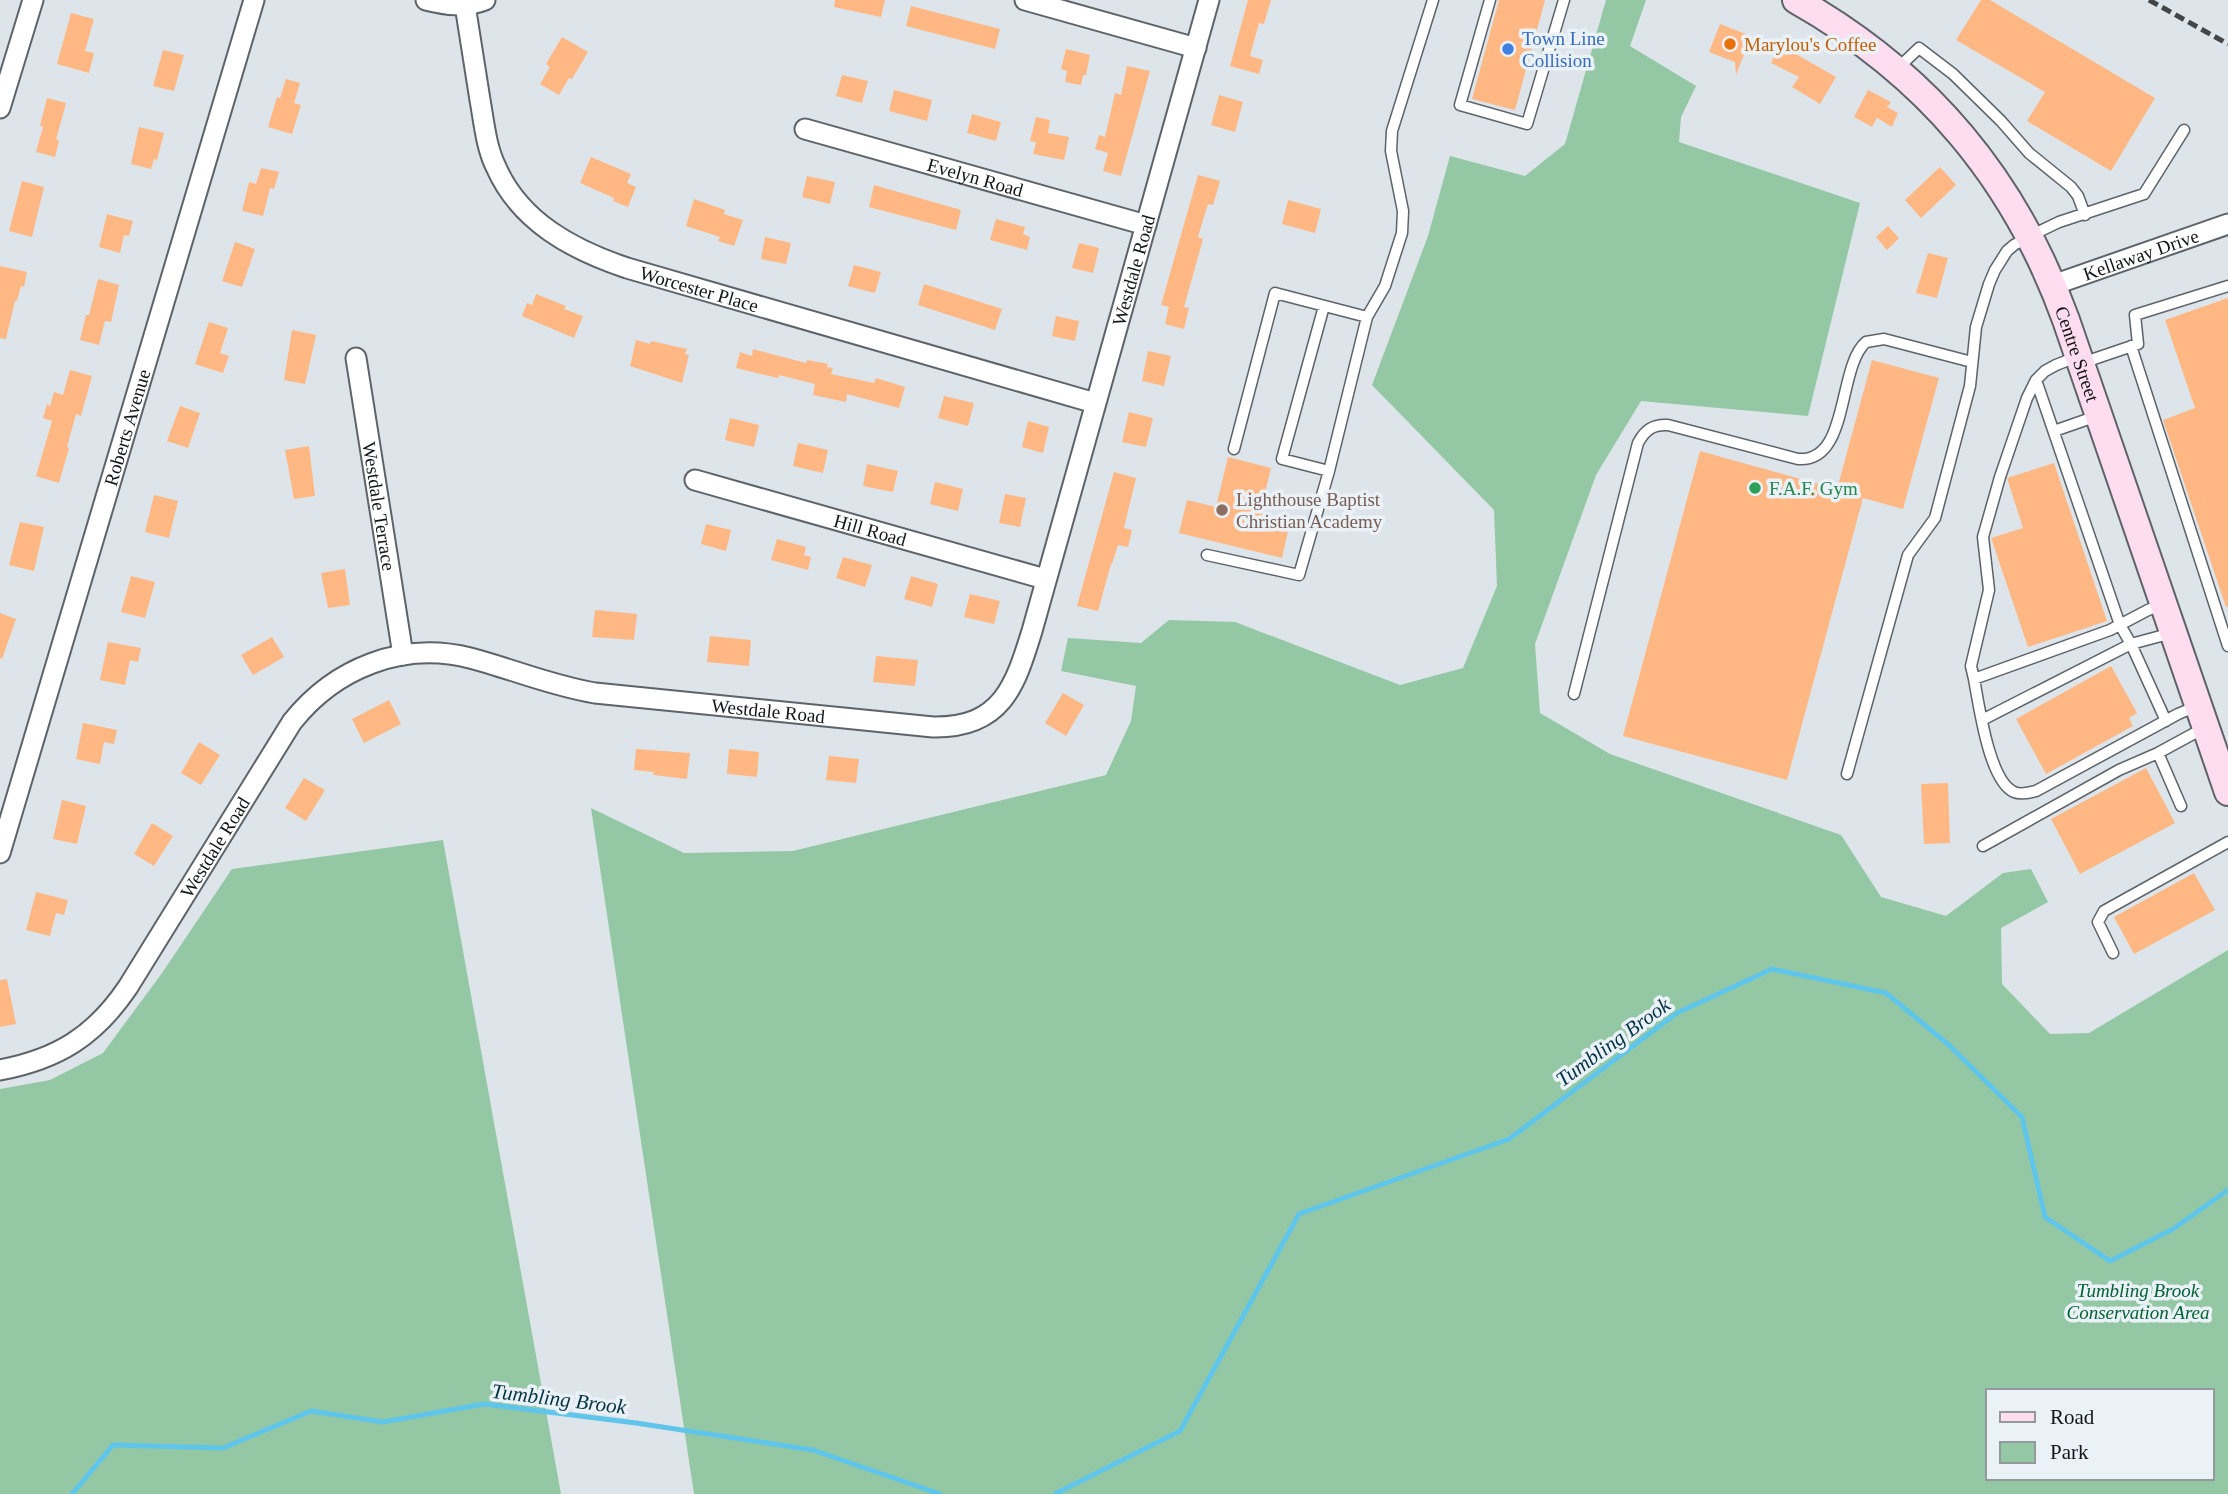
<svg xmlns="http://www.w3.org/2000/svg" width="2228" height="1494" viewBox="0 0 2228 1494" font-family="Georgia,serif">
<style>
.green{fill:#94c8a4;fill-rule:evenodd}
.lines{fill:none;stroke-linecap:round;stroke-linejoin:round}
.stream{stroke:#60c5ea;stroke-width:5}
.building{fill:#ffb883}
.lane-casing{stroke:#5d6368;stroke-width:13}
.street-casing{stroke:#5d6368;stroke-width:23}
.secondary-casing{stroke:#5d6368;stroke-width:30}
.lane{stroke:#fff;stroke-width:10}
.street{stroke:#fff;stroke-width:19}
.secondary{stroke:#fdddef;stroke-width:26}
.rail{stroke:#424649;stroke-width:5;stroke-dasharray:10 5;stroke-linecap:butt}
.food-dot{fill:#e8710a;stroke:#eaf1f7;stroke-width:2.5}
.shop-dot{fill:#3f7fe0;stroke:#eaf1f7;stroke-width:2.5}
.leisure-dot{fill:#2e9e5b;stroke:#eaf1f7;stroke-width:2.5}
.education-dot{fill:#8d6e63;stroke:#eaf1f7;stroke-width:2.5}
.labels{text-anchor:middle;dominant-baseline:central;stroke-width:7;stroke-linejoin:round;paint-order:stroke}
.shop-label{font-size:19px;fill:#366cbe;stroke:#eaf1f7;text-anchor:start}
.food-label{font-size:19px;fill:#c56008;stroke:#eaf1f7;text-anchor:start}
.street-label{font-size:19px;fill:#131517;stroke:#eaf1f7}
.leisure-label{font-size:19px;fill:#27864d;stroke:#eaf1f7;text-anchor:start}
.education-label{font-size:19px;fill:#785e54;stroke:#eaf1f7;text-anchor:start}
.park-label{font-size:19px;font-style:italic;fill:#036334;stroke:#eaf1f7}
.water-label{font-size:21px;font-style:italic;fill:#043443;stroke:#eaf1f7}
</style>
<rect width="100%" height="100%" fill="#dde4ea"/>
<path class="green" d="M 1606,0 L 1646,0 L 1630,46 L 1696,86 L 1681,117 L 1679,142 L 1860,203 L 1808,416 L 1641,401 L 1596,475 L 1535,644 L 1540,713 L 1610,754 L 1841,835 L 1881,897 L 1946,916 L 2003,873 L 2031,869 L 2048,902 L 2001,928 L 2002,984 L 2050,1034 L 2089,1033 L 2228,950 L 2228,1494 L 694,1494 L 591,808 L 684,853 L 793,851 L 1106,775 L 1131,721 L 1136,686 L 1061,671 L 1068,638 L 1141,643 L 1169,620 L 1235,622 L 1400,685 L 1463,668 L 1497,586 L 1494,510 L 1372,385 L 1428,236 L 1450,156 L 1525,176 L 1565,144 ZM 1988,1391 L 2212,1391 L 2212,1478 L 1988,1478 Z
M 443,840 L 561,1494 L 0,1494 L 0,1089 L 50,1080 L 103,1053 L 162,973 L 232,869 Z"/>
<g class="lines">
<path class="stream" d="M 72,1494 L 113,1445 L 223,1448 L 311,1411 L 383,1422 L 484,1404 L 636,1423 L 813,1450 L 940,1494
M 1055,1494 L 1180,1431 L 1299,1214 L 1509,1139 L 1677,1013 L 1772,969 L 1886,993 L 1949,1045 L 2022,1117 L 2045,1217 L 2110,1261 L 2173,1229 L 2228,1190"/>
</g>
<path class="building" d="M 835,0 L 885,0 L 881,17 L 834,7 Z
M 1248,0 L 1271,0 L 1264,24 L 1259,23 L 1250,56 L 1263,60 L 1259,74 L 1230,66 Z
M 1499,0 L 1545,0 L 1515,110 L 1472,99 Z
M 1981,0 L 1990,0 L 2155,98 L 2111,171 L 2027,121 L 2045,92 L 1956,40 Z
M 911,6 L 1000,29 L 995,49 L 906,26 Z
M 71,13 L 94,19 L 85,51 L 94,53 L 89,73 L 57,64 Z
M 1720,24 L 1751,36 L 1736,75 L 1735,62 L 1709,52 Z
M 562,37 L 588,52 L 572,79 L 569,78 L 559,95 L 540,84 L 550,67 L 546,64 Z
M 1780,45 L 1836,77 L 1820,104 L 1792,87 L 1799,77 L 1771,63 Z
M 1066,49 L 1090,55 L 1086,75 L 1083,75 L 1081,85 L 1065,82 L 1067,71 L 1061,69 Z
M 163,50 L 184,55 L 174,91 L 153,86 Z
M 1127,66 L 1150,71 L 1121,176 L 1103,171 L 1108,153 L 1095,149 L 1099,135 L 1105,137 L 1115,93 L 1121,95 Z
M 842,75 L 868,81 L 862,103 L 836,96 Z
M 286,79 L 300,83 L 294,103 L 301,105 L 292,134 L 268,127 L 277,97 L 280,98 Z
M 894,90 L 932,100 L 927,121 L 889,111 Z
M 1868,90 L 1891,102 L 1887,107 L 1898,113 L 1892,127 L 1877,118 L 1872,127 L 1854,117 Z
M 1219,95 L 1243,102 L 1235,132 L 1211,125 Z
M 47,98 L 66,103 L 56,140 L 59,140 L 55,157 L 36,152 L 43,127 L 40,126 Z
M 972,114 L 1001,122 L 996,141 L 967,133 Z
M 1036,117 L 1050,120 L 1048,133 L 1069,137 L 1064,160 L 1033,154 L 1036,142 L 1030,141 Z
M 139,127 L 164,133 L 157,160 L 154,159 L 151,169 L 131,164 Z
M 591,157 L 631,174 L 627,183 L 636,187 L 628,207 L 613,201 L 614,198 L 580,183 Z
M 1940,167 L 1956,185 L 1921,218 L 1905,200 Z
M 261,168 L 279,172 L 274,189 L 270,188 L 263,216 L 242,211 L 249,182 L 256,184 Z
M 1198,175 L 1220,181 L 1213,205 L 1208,204 L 1198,237 L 1203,239 L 1184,307 L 1189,308 L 1184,329 L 1165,324 L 1169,307 L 1161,305 Z
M 807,176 L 835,182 L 830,204 L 802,197 Z
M 22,181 L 44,187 L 32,237 L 9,231 Z
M 874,185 L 961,210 L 956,230 L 869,207 Z
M 694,199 L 725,210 L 724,214 L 743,220 L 734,246 L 718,241 L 720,237 L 686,226 Z
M 1288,200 L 1321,209 L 1315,233 L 1282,224 Z
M 107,214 L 133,221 L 129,236 L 124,235 L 120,253 L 99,247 Z
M 996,219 L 1025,227 L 1023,234 L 1030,237 L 1027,250 L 990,240 Z
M 1888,226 L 1899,238 L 1887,250 L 1876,237 Z
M 765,237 L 791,243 L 786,264 L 761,259 Z
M 235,242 L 255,249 L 242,287 L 222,281 Z
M 1079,243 L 1099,248 L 1093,273 L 1072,268 Z
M 1928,253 L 1948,258 L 1937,298 L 1916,293 Z
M 854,265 L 881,272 L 875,293 L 848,286 Z
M 0,266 L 27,272 L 24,287 L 21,286 L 17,301 L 15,301 L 6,339 L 0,338 Z
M 98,279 L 119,285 L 111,322 L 105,321 L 99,345 L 80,340 L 86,315 L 89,315 Z
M 924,284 L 1002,309 L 995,330 L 918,305 Z
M 536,294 L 566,306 L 564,309 L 583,316 L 574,338 L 522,316 L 527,303 L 532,305 Z
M 2228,298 L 2228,607 L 2226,607 L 2163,420 L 2195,408 L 2165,320 Z
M 1056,316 L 1079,321 L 1075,341 L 1052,336 Z
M 209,322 L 228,328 L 220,353 L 229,356 L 223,373 L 195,364 Z
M 292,330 L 316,335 L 305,384 L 284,380 Z
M 636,340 L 650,344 L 651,341 L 687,349 L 685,354 L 689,355 L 682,383 L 630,366 Z
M 753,349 L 806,363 L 807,360 L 828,364 L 827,367 L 833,368 L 831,374 L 874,383 L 876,378 L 905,387 L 899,408 L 847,394 L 846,402 L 813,395 L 815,384 L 779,375 L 778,378 L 736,368 L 740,352 L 752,356 Z
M 1148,351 L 1171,356 L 1164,386 L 1142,381 Z
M 1872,360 L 1939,378 L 1903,509 L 1863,498 L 1787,780 L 1623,736 L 1700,451 L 1837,489 Z
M 70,370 L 92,376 L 81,416 L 76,414 L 67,447 L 69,448 L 59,483 L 36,476 L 52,421 L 43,418 L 47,404 L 50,406 L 54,392 L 63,395 Z
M 944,396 L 974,403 L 968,426 L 938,418 Z
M 180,406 L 200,413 L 188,448 L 167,441 Z
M 1129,412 L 1153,418 L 1146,447 L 1122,442 Z
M 730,418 L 759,425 L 754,447 L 725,440 Z
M 1028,421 L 1049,427 L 1043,453 L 1022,447 Z
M 798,443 L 828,450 L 823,473 L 793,466 Z
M 309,446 L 315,496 L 294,499 L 285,450 Z
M 1228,457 L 1271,468 L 1260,514 L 1290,522 L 1282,558 L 1179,533 L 1187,500 L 1216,507 Z
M 2054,463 L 2107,621 L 2028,647 L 1991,538 L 2023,528 L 2007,478 Z
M 867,464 L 898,471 L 893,492 L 863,486 Z
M 1114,472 L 1136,478 L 1124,528 L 1132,530 L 1128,547 L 1118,545 L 1112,564 L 1111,564 L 1098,611 L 1077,606 Z
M 935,482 L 963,489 L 958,511 L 930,504 Z
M 1005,494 L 1026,498 L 1020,527 L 999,523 Z
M 154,495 L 178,501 L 169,538 L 145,532 Z
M 20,522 L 44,527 L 34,571 L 9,565 Z
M 706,524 L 731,530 L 726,551 L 701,544 Z
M 777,539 L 806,547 L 804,555 L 811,557 L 808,570 L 771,560 Z
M 843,557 L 872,565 L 865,587 L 836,578 Z
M 345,569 L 350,605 L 328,608 L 321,573 Z
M 131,576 L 155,582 L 145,618 L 121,612 Z
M 911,576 L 938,584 L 932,607 L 904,599 Z
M 970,594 L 1000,601 L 994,624 L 964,617 Z
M 595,610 L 637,614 L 634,640 L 592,637 Z
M 0,613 L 16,619 L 2,659 L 0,658 Z
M 710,636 L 751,640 L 749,666 L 707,662 Z
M 272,637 L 284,657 L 253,675 L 241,655 Z
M 108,642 L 141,648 L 138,662 L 130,660 L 125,685 L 100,680 Z
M 876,656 L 918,660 L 915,686 L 873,682 Z
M 2111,666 L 2137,713 L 2129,718 L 2133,726 L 2046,774 L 2016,719 Z
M 1063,693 L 1084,705 L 1066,736 L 1045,723 Z
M 389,700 L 401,724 L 364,743 L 352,719 Z
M 83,723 L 117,730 L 114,744 L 104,742 L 100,764 L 76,759 Z
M 199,742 L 220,755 L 201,785 L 181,773 Z
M 636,749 L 690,753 L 687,779 L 653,775 L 654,772 L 634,770 Z
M 729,749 L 759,752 L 757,777 L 727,774 Z
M 829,756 L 859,759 L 856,783 L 826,780 Z
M 2146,768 L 2175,823 L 2080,874 L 2051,819 Z
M 304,778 L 325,790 L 306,821 L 285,808 Z
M 1948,783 L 1950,843 L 1924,844 L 1921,784 Z
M 62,800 L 86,806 L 77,844 L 53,839 Z
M 152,823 L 173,836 L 154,866 L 134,854 Z
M 2194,873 L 2215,910 L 2134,954 L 2114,917 Z
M 36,892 L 68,900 L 64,915 L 56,913 L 50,936 L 26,930 Z
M 7,979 L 16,1024 L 0,1027 L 0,980 Z"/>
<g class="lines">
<g class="lane-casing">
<path id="lane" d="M 1490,0 L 1460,105 L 1527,124 L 1564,0
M 1897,69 L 1919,48 L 1953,74 L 2001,121 L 2029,153 L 2071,187 L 2078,196 L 2085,215
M 1324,306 L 1282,459 L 1329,471
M 2131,346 L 2228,646
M 2079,356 L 2056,365 L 2045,371 L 2036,380 L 2027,398 L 2000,477 L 1983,537 L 1989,590 L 1971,666 L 1974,679 L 2110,630 L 2148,610 L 2161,605
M 2082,363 L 2138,344 L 2135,315 L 2228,286
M 2036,380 L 2120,625 L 2131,644 L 2166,721
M 2054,431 L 2097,416
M 1234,449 L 1275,293 L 1367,317
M 1207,555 L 1299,575 L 1329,471 L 1367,317 L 1385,286 L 1402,233 L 1403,211 L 1391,151 L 1392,131 L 1433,0
M 1974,679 C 1979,705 1989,781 2014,792 C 2021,795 2029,793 2036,791 L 2178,714 L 2197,706
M 1574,694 L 1638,443 C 1645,430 1653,424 1668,425 L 1798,459 C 1850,463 1837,367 1866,342 L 1884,339 L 1972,362
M 1982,720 L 2131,644 L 2172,633
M 2158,753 L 2181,806
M 1847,774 L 1908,555 L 1935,518 L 1970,386 L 1976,327 L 1989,284 L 1995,270 L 2007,251 L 2014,245 L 2030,236 L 2059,222 L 2144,194 L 2184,130
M 1983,846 L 2119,770 L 2158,753 L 2204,728
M 2113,953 L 2098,922 L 2104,911 L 2228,842"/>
</g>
<g class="street-casing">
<g id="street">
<path d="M 426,0 C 446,5 465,8 485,0"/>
<path d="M 1025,0 L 1196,48"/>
<path id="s1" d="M 465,5 C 470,37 475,68 480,100 C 484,122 486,147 496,167 C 520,222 573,250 627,268 L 1095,403"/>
<path d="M 0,108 L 33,0"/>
<path id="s2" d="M 805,129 L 1146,225"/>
<path id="s3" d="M 2053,285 L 2228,224"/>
<path id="s4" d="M 356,358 L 403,655"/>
<path id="s5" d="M 695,480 L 1045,579"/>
<path id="s6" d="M 0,853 L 254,0"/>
<path id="s7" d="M 0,1070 C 58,1059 95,1036 128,987 L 292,722 C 335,668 402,641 470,658 C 512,669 552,686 595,693 L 933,727 C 1002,728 1015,686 1032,631 L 1209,0"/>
</g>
</g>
<g class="secondary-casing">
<g id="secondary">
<path id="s8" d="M 1796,0 C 1927,74 2015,179 2066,320 L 2228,792"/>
</g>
</g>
<use href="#lane" class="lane"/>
<use href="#street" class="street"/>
<use href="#secondary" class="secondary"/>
<path class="rail" d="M 2149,0 L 2228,44"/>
</g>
<circle class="food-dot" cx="1730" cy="44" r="7"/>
<circle class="shop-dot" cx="1508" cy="49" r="7"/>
<circle class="leisure-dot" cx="1755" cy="488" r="7"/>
<circle class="education-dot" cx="1222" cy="510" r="7"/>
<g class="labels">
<g class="shop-label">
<text x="1522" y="38">Town Line<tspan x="1522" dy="22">Collision</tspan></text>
</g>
<g class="food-label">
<text x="1744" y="44">Marylou's Coffee</text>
</g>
<g class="street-label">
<text stroke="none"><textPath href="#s2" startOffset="177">Evelyn Road</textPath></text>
<text stroke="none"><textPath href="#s3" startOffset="93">Kellaway Drive</textPath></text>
<text stroke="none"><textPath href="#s7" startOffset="1666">Westdale Road</textPath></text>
<text stroke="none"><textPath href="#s1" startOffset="411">Worcester Place</textPath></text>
<text stroke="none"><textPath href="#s8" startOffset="464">Centre Street</textPath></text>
<text stroke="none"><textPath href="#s6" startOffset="444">Roberts Avenue</textPath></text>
<text stroke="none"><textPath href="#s4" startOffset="150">Westdale Terrace</textPath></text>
<text stroke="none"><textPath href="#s5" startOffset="182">Hill Road</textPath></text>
<text stroke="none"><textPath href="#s7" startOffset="973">Westdale Road</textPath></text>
<text stroke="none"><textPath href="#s7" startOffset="322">Westdale Road</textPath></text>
</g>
<g class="leisure-label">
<text x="1769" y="488">F.A.F. Gym</text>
</g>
<g class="education-label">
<text x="1236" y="499">Lighthouse Baptist<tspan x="1236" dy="22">Christian Academy</tspan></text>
</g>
<g class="park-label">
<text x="2138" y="1290">Tumbling Brook<tspan x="2138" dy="22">Conservation Area</tspan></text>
</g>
<g class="water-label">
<text transform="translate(1613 1042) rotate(-36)">Tumbling Brook</text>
<text transform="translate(559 1399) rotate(7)">Tumbling Brook</text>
</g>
</g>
<rect x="1986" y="1389" width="228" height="91" fill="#eaf1f7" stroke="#94999d" stroke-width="2"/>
<rect x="2000" y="1412" width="35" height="10" fill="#fdddef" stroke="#94999d" stroke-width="2"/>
<text x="2050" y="1424" font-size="21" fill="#131517">Road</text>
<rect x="2000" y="1442" width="35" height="21" fill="#94c8a4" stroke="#94999d" stroke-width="2"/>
<text x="2050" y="1459" font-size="21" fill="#131517">Park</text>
</svg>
